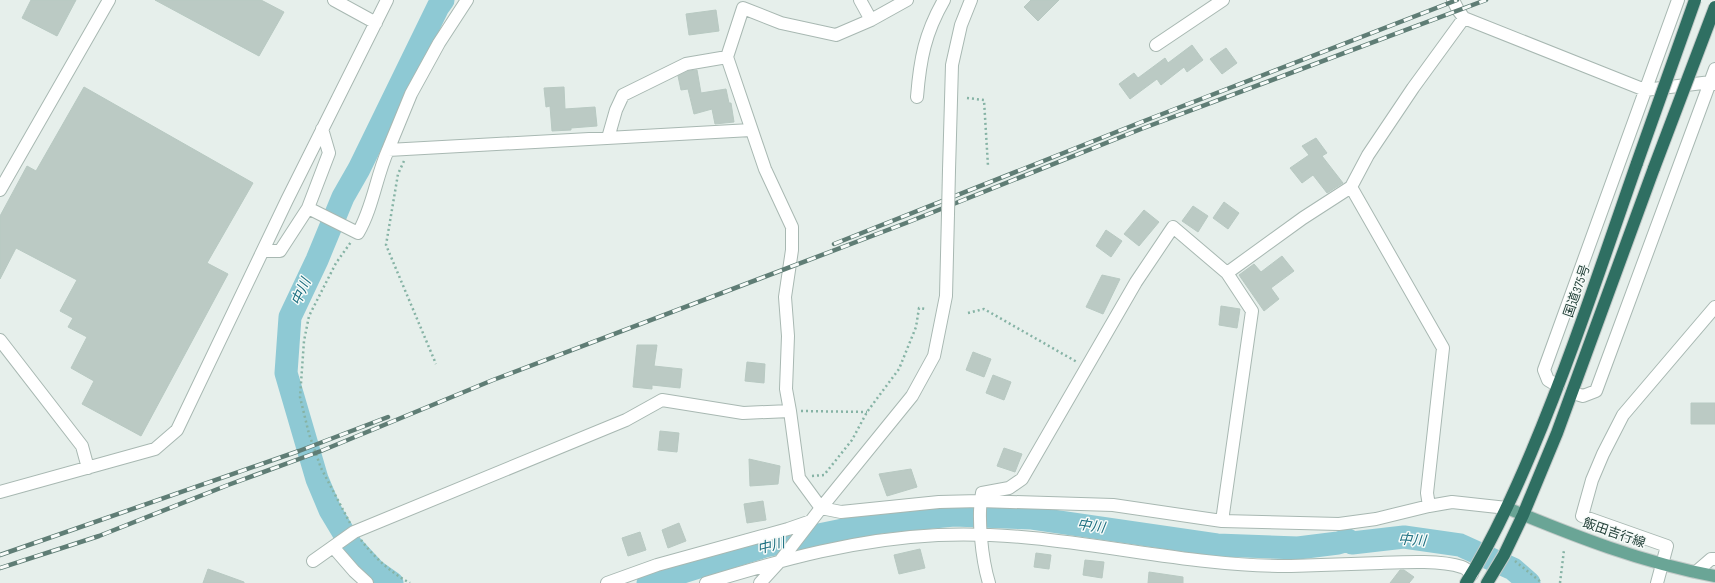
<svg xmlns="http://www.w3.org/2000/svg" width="1715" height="583" viewBox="0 0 1715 583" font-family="'Sofia Sans Condensed','Noto Sans JP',sans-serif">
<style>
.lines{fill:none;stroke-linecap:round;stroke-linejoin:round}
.river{stroke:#8ec9d4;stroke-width:23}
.building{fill:#bbcac4;stroke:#b8c9c2}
.minor-casing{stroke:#a8b8b2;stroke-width:14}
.major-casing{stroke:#c2cac8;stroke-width:14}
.highway-casing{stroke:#c2cac8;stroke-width:14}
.path{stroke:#86b3a5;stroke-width:2.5;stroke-dasharray:2 3;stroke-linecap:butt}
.minor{stroke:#fff;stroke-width:12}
.major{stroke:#6aa596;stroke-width:12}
.highway{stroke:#2f6f62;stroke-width:12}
.rail-casing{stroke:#5f7d75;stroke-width:4.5}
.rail{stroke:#f7fbf9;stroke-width:3;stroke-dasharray:9;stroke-linecap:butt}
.minor-bridge-casing{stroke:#a8b8b2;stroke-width:14;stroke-linecap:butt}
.highway-bridge-casing{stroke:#c2cac8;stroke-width:14;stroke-linecap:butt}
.minor-bridge{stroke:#fff;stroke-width:12}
.highway-bridge{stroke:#2f6f62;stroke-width:12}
.labels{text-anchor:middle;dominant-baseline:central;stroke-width:3;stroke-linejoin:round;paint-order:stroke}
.street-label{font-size:13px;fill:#24423a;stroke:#f7fbf9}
.water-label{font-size:14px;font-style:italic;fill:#1c6f80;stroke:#f7fbf9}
</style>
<rect width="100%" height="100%" fill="#e6efeb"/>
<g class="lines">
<path class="river" d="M 392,583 L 375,571 L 351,545 L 330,510 L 317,479 L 286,373 L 290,317 L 317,260 L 343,197 L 359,169 L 438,7 L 443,0
M 648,583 L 765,546 L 882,522 L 954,515 L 1032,518 L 1217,545 L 1298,548 L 1338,543 L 1348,540 L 1352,543 L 1404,537 L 1460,545 L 1513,569 L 1529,583"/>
</g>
<path class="building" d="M 31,0 L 76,0 L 57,36 L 22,18 Z
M 155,0 L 261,0 L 284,12 L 259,56 Z
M 1031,0 L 1059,0 L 1038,21 L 1024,7 Z
M 716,10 L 719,31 L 689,35 L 686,14 Z
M 1192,45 L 1203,60 L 1187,72 L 1184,67 L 1161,85 L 1157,79 L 1130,99 L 1119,84 L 1134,73 L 1138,78 L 1165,58 L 1168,63 Z
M 1226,48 L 1237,63 L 1222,74 L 1210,59 Z
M 697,70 L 701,93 L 726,89 L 729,103 L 731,103 L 734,122 L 715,124 L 712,109 L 694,114 L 688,89 L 681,90 L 678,76 L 688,71 Z
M 84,87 L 253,183 L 207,263 L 228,274 L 141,436 L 82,404 L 94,381 L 71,368 L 87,337 L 68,327 L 73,318 L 60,311 L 77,280 L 16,248 L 0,279 L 0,216 L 27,166 L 36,171 Z
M 564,87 L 565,109 L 595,107 L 597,126 L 571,128 L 571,130 L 552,131 L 550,106 L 546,107 L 544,88 Z
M 1316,138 L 1327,153 L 1322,156 L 1343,183 L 1327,193 L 1313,175 L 1302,183 L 1290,168 L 1309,155 L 1302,146 Z
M 1224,202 L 1239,213 L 1228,229 L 1213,218 Z
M 1193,206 L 1208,216 L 1198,232 L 1182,221 Z
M 1144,210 L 1159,222 L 1139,246 L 1124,234 Z
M 1106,230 L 1122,241 L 1111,257 L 1096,246 Z
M 1282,256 L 1294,271 L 1271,288 L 1279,299 L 1264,311 L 1239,275 L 1254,264 L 1261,272 Z
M 1102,275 L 1120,279 L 1103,314 L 1086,307 Z
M 1221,306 L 1240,309 L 1237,328 L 1219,325 Z
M 637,345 L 657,345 L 654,366 L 682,369 L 680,388 L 652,385 L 652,389 L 633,387 Z
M 973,352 L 991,359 L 984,377 L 966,370 Z
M 747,362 L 765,364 L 764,383 L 745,381 Z
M 993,375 L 1011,382 L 1004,400 L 986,393 Z
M 1691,403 L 1715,403 L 1715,424 L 1691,424 Z
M 660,431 L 679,433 L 677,452 L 658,450 Z
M 1004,448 L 1022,454 L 1015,472 L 997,466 Z
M 749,459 L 780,466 L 778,484 L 750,486 Z
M 911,469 L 917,487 L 887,496 L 879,474 Z
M 763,501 L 766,520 L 747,523 L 744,504 Z
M 679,523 L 686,541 L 668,548 L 662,530 Z
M 640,532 L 646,550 L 628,556 L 622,538 Z
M 920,549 L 925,568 L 899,574 L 894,555 Z
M 1036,553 L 1051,555 L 1049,569 L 1034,567 Z
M 1085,560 L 1104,562 L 1102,578 L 1083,575 Z
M 208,569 L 244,582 L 244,583 L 203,583 Z
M 1400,570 L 1404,570 L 1414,577 L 1409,583 L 1390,583 Z
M 1149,572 L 1183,577 L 1183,583 L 1148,583 Z"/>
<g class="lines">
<g class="minor-casing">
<path id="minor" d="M 334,0 L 376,23
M 860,0 L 871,20
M 907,0 L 871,20 L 836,35 L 781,23 L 743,8 L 727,57 L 765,169 L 792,227 L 792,250 L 785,297 L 788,336 L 786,389 L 790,411 L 799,478 L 821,508 L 841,512 L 939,502 L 980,501 L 1113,505 L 1222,521 L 1339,524 L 1376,519 L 1429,506 L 1452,502 L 1507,508
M 1453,0 L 1458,10 L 1464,18 L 1645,90 L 1711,82 L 1715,84
M 1156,45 L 1223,0
M 917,97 C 920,59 925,33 944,0
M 608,138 L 616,110 L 623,95 L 686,64 L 727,57
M 388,150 L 411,94 L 439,43 L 467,0
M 949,170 L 952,65 L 961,25 L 971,0
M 1351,187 L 1443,348 L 1427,493 L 1429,506
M 0,190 L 109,0
M 308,208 L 358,233 C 373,207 376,177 388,150 L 751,130
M 263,251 L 280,251 L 308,208 L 329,153 L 322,129
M 0,340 L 82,446 L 88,468
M 1558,386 L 1548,380 L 1544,370 L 1678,0
M 1573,393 L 1583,396 L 1596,391 L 1715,69
M 0,492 L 155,449 L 177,430 L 287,200 L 387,0
M 1222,521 L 1252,311 L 1227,273
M 334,548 L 354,571 L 367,583
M 313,561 L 354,532 L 626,420 L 662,400 L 743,413 L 790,411
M 1696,572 L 1711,559 L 1715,559
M 607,583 L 657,565 L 788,529 L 811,521
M 706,583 C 784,559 856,539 938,535 C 1057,529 1173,567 1291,566 C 1321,565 1351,564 1381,563 C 1404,562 1441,560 1462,567 C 1466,568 1469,572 1472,574
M 760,583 L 781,560 L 821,508 L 912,396 L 934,356 L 946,296 L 948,214
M 989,583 C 982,560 977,516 982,493 L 1009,488 L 1022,479 L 1136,282 L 1173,227 L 1227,273 L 1303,218 L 1351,187 L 1368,155 L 1413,88 L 1464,18
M 1657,583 L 1667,546 L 1582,516 L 1592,480 L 1603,454 L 1623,415 L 1715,307"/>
</g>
<g class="major-casing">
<path id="major" d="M 1507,508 C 1574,536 1643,563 1715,576"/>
</g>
<g class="highway-casing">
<path id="highway" d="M 1466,583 C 1492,542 1512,498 1531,453 C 1571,358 1603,260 1637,163
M 1487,583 L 1504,555 L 1523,515 L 1557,433 L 1654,168"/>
</g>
<path class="path" d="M 967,98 L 984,100 L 988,166
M 404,161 L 398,174 L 386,245 L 436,364
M 968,313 L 984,309 L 1077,362
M 801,411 L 867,412
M 812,476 L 824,475 L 852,440 L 867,412 L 899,369 L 916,327 L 919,308 L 926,309
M 350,523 L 321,468 L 309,434 L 300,397 L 304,341 L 309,316 L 336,263 L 351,242
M 361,540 C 374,557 391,573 410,583
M 1515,561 L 1542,583
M 1560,583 L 1564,550"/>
<use href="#minor" class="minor"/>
<use href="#major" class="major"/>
<use href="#highway" class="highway"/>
<g class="rail-casing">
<path id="rail" d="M 834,244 L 1139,123 L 1457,0
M 0,555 L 299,451 L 388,417
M 0,568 L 99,536 L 228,485 L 321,451 L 493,380 L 906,223 L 1141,129 L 1486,0"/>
</g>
<use href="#rail" class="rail"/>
<g class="minor-bridge-casing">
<path id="minor-bridge" d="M 948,214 L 949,170"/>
</g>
<g class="highway-bridge-casing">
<path id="highway-bridge" d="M 1637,163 L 1695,0
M 1654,168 L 1715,7"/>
</g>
<use href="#minor-bridge" class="minor-bridge"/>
<use href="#highway-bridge" class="highway-bridge"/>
</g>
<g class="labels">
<g class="street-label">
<text transform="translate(1577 291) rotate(-71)">国道375号</text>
<text transform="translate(1614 533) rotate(19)">飯田吉行線</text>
</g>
<g class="water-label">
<text transform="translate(301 292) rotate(-66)">中川</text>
<text transform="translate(1091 526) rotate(8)">中川</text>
<text transform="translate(1412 540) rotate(4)">中川</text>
<text transform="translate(771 546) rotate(-14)">中川</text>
</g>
</g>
</svg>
